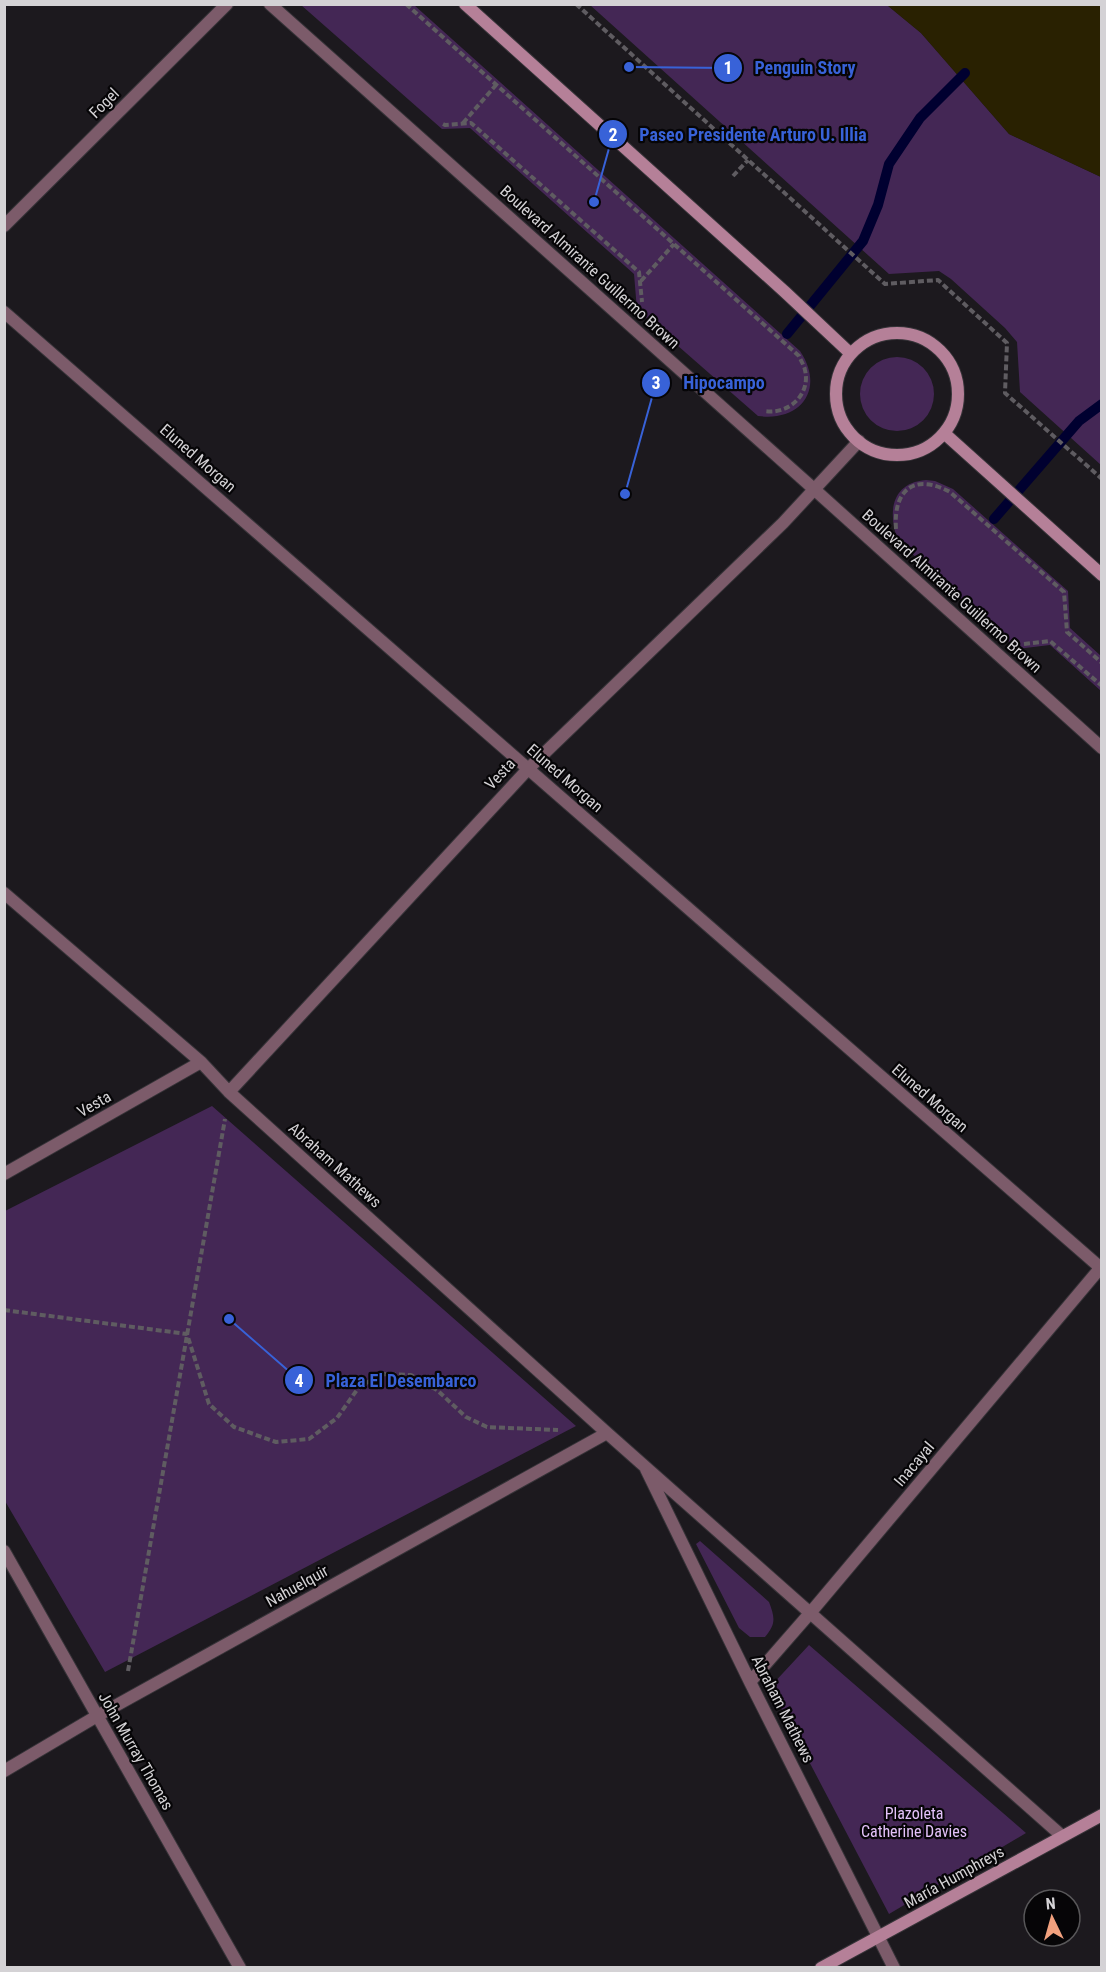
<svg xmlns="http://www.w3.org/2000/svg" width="1106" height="1972" viewBox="0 0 1106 1972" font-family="'Roboto Condensed',sans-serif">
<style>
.green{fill:#442755}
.sand{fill:#292101}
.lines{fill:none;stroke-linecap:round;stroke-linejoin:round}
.stream{stroke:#000030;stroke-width:10}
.minor-casing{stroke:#363338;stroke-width:14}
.secondary-casing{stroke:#363338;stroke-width:14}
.path{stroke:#5f5c61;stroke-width:4;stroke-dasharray:6 3;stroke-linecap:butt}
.minor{stroke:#7c5b6a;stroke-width:12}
.secondary{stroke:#b58098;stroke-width:12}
.labels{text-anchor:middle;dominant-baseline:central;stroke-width:4.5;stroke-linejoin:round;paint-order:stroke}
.street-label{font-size:16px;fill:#d4d2d5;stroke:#060507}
.park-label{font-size:16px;fill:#e4c2fa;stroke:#060507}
.leader{fill:none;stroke:#3862d8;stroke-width:2}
.callout-dot{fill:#3862d8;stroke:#060507;stroke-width:2}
.mark-label{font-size:18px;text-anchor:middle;font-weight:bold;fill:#fff}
.callout-label{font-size:18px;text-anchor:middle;font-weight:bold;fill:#3862d8;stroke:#060507;stroke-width:4.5;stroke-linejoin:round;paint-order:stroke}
</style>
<rect width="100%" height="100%" fill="#1c191e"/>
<path class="green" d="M 301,5 L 414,5 L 800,351 C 825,388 802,422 758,416 L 637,310 L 634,274 L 470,128 L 442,129 Z
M 590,5 L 887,5 L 921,33 L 1009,134 L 1101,177 L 1101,465 L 1020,392 L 1017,342 L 1005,328 L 951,279 L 939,271 L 889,274 Z
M860 394a37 37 0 1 1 74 0a37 37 0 1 1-74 0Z
M 926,480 L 935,481 L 953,489 L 1068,591 L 1070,628 L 1101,656 L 1101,691 L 1050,645 L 1017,649 L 898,541 C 888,514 890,483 926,480 Z
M 212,1106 L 576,1426 L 105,1672 L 5,1501 L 5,1211 Z
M 700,1541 L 769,1602 C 775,1618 776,1624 765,1637 L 750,1637 L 739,1628 L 696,1544 Z
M 809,1645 L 1026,1833 L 889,1914 L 770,1687 Z"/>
<path class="sand" d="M 887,5 L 1101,5 L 1101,177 L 1009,134 L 921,33 Z"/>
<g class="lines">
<path class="stream" d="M 787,334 L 863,241 L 878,205 L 889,164 L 920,118 L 965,73
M 994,519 L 1079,421 L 1102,404"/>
<g class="minor-casing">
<path id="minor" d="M 270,4 L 815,490 L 1102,748
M 4,226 L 227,4
M 4,312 L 1102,1269
M 4,893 L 201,1062 L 229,1092 L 607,1433 L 1062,1836
M 229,1092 L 529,768 L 783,523 L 859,441
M 4,1174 L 201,1062
M 646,1469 L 750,1682 L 894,1968
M 4,1551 L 240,1968
M 750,1682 L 811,1612 L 1102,1266
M 4,1771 L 97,1716 L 607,1433"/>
</g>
<g class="secondary-casing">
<path id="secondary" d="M 465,4 L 785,292 L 851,354
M836 394a61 61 0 1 1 122 0a61 61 0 1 1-122 0Z
M 944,433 L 1102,575
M 821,1968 L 1102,1815"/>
</g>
<path class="path" d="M 406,4 L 799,356 C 801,361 804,365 805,370 C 811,395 788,415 764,411
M 576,4 L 885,284 L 938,280 L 1007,343 L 1005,393 L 1102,479
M 463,123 L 496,85
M 443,124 L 445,125 L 471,123 L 639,272 L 642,302
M 733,176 L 748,160
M 641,281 L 674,244
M 896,529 C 893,489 915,473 950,492 L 1064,592 L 1067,632 L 1102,663
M 1024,644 L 1050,641 L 1102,686
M 4,1310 L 187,1334 L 209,1404 L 234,1427 L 276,1442 L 309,1439 L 337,1418 L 359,1387 L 382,1374 L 411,1375 L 437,1390 L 466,1417 L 487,1427 L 558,1430
M 128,1671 L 225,1119"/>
<use href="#minor" class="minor"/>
<use href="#secondary" class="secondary"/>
</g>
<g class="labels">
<g class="street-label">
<text transform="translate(104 103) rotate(-45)">Fogel</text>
<text transform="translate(590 267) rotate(42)">Boulevard Almirante Guillermo Brown</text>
<text transform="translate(198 458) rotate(41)">Eluned Morgan</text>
<text transform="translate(952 591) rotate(42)">Boulevard Almirante Guillermo Brown</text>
<text transform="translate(500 774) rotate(-47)">Vesta</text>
<text transform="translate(565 778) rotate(41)">Eluned Morgan</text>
<text transform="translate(930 1098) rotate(41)">Eluned Morgan</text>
<text transform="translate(94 1104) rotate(-30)">Vesta</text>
<text transform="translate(335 1165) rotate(42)">Abraham Mathews</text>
<text transform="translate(914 1464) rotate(-50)">Inacayal</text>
<text transform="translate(297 1586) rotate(-29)">Nahuelquir</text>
<text transform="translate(783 1709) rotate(63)">Abraham Mathews</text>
<text transform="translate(136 1751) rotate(60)">John Murray Thomas</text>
<text transform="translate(954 1877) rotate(-29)">María Humphreys</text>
</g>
<g class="park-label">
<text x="914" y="1813">Plazoleta<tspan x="914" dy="18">Catherine Davies</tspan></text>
</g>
</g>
<path class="leader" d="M629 67L728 68M594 202L613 134M625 494L656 383M229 1319L299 1380"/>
<g class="callout-dot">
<circle cx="629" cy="67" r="6"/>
<circle cx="594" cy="202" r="6"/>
<circle cx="625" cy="494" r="6"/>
<circle cx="229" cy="1319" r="6"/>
<circle cx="728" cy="68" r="15"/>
<circle cx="613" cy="134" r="15"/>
<circle cx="656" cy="383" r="15"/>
<circle cx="299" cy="1380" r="15"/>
</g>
<g class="mark-label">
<text x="728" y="74">1</text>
<text x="613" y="141">2</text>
<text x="656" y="389">3</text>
<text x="299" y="1387">4</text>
</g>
<g class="callout-label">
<text x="805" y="74">Penguin Story</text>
<text x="753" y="141">Paseo Presidente Arturo U. Illia</text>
<text x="724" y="389">Hipocampo</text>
<text x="401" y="1387">Plaza El Desembarco</text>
</g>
<rect width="1106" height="1972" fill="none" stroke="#d4d2d5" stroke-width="12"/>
<g transform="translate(1052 1918) rotate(355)"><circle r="28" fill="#060507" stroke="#585759" stroke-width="1.5"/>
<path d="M0-4.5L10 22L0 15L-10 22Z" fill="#f2a17e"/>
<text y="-9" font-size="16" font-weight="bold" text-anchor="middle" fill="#d4d2d5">N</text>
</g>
</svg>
